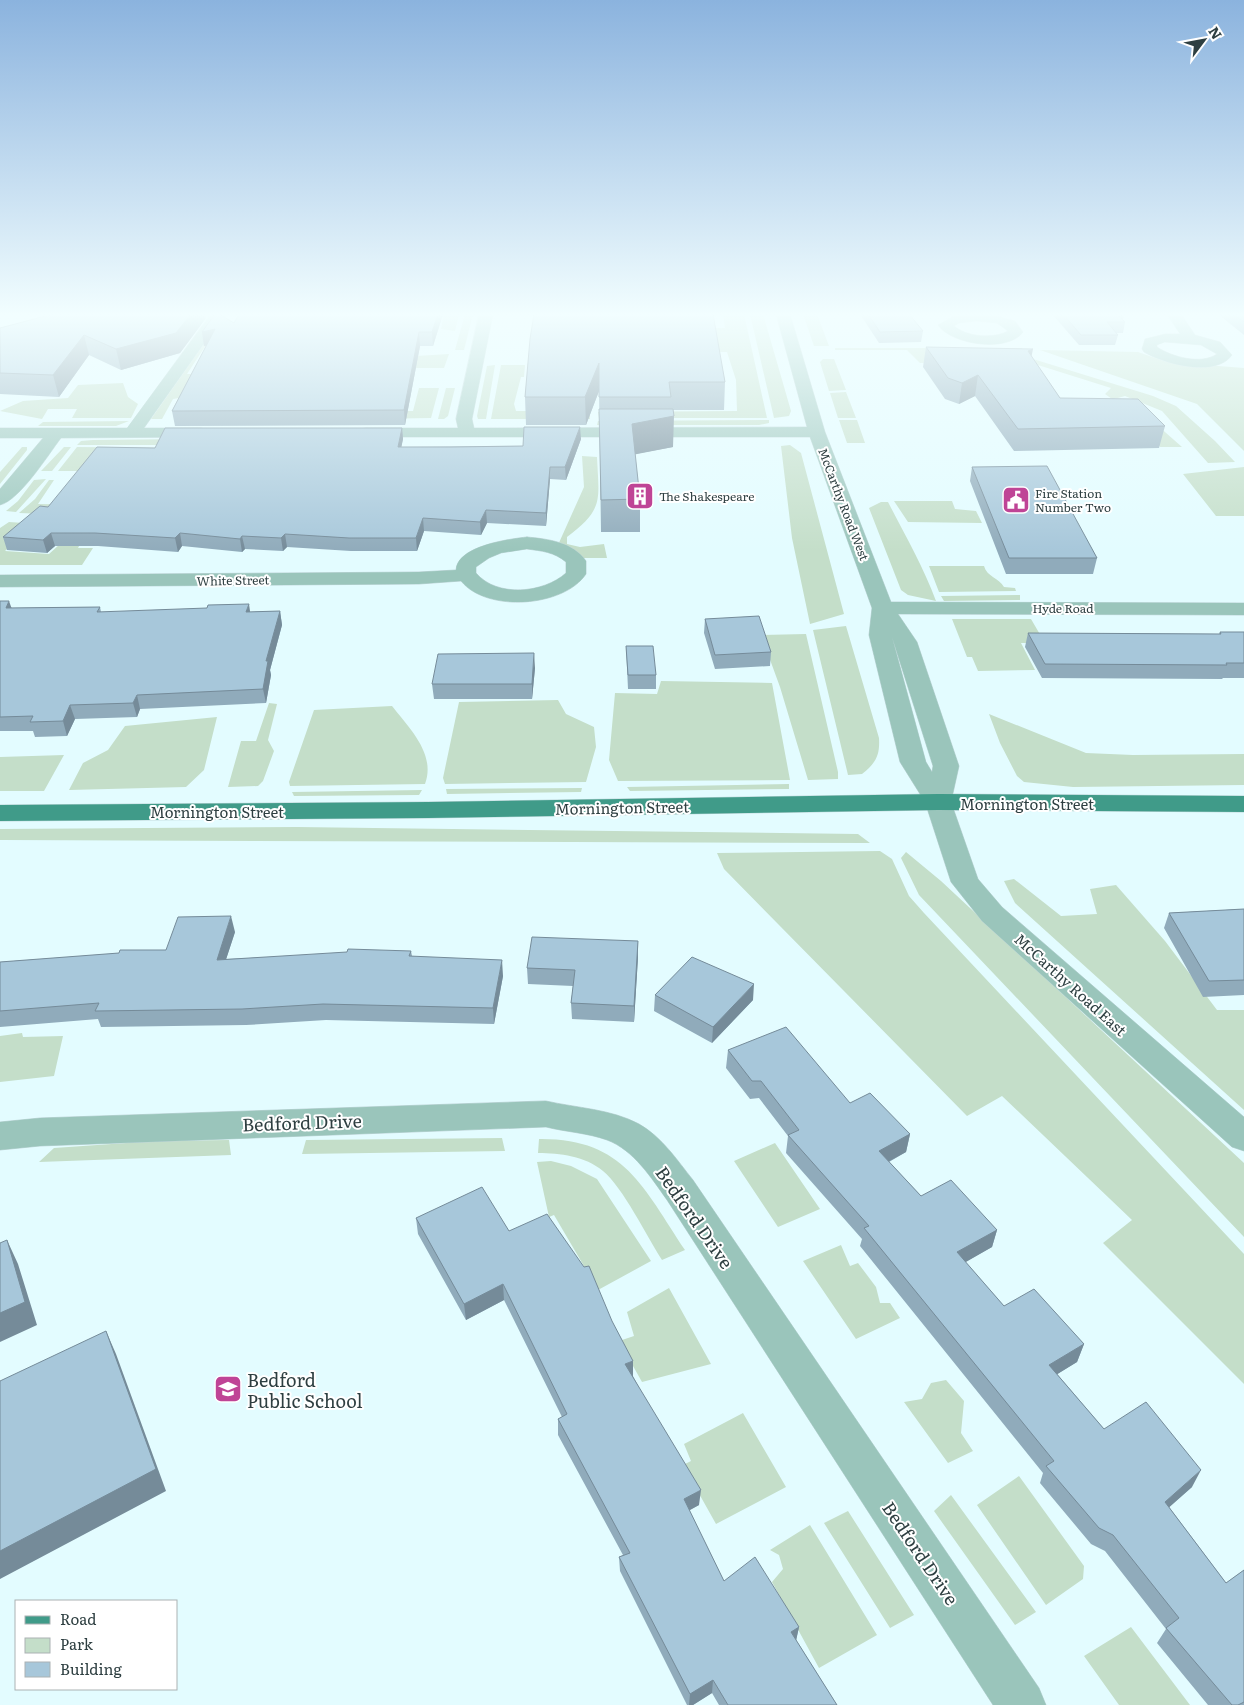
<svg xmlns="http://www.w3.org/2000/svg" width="1244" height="1705" viewBox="0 0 1244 1705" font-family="Literata,serif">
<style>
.green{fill:#c4dec9}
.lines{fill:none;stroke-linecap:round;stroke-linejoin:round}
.minor-casing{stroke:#bfd6d9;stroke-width:1}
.major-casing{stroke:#bfd6d9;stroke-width:1}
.minor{fill:#9ac5bb;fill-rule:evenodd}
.major{fill:#409b89;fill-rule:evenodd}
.wall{fill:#90abbb}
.shaded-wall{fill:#758b99}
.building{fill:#a7c7da;stroke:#758b99}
.labels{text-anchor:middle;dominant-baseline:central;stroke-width:4;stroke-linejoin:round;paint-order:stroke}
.far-poi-label{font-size:12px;fill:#2e3f41;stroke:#fff;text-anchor:start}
.far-street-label{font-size:12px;fill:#2e3f41;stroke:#fff}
.street-label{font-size:15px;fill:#2e3f41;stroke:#fff}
.near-street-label{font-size:18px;fill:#2e3f41;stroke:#fff}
.near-poi-label{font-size:18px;fill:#2e3f41;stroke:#fff;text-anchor:start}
</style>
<rect width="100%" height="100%" fill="#e3fcff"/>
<path class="green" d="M 225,314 L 243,314 L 225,316 L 187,374 L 215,374 L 179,398 L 173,399 L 162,419 L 151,419 Z
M 444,314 L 459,314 L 455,331 L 441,329 Z
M 465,314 L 473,314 L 464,350 L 455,350 Z
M 723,314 L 744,314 L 767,418 L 599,418 L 598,412 L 737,411 L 736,380 L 727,352 L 550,351 L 709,328 L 725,328 Z
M 750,314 L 763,314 L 791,411 L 789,416 L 774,418 Z
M 803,314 L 817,314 L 829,346 L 814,346 Z
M 835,348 L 1022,348 L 1022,352 L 1033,359 L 1153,396 L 1176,406 L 1215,441 L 1235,462 L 1208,463 L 1162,411 L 1125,396 L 1114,399 L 1140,410 L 1182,447 L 1160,447 L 1139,418 L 1105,394 L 1111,388 L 1022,360 L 920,363 L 907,350 L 835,350 Z
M 1040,350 L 1138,352 L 1167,362 L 1244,368 L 1244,451 L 1197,404 Z
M 449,354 L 444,368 L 413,368 L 416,356 Z
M 823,359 L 834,359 L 846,390 L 829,391 L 820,362 Z
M 495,365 L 486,419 L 478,419 L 477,416 L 487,366 Z
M 501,365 L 525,365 L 524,377 L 521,377 L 514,404 L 516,411 L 590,411 L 590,419 L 491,419 Z
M 123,383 L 128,397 L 138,404 L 131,418 L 72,418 L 77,409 L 48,409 L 42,419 L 0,411 L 23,401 L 68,398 L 78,385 Z
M 419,388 L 439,388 L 431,418 L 368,419 L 373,411 L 413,411 Z
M 446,388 L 455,388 L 448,416 L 444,419 L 438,419 Z
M 846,392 L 856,418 L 838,418 L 830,393 Z
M 769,420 L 769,423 L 759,425 L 597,425 L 598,421 Z
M 839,420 L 857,420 L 865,443 L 847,443 Z
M 129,421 L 116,426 L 38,426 L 43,422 Z
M 187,439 L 186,445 L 77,445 L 81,441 L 93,440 Z
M 790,445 L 801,453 L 844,614 L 810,624 L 792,538 L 781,446 Z
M 22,447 L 27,447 L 27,450 L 0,484 L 0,472 Z
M 64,447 L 71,447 L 52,471 L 41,471 Z
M 77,447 L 183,448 L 83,471 L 58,471 Z
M 582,456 L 597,457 C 599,501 604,509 567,537 L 567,544 L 580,547 L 604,544 L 607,558 L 583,558 L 558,545 L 584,487 Z
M 1244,467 L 1244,516 L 1216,516 L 1183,474 Z
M 46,479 L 16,512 L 6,511 L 18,501 L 34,480 Z
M 49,480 L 54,480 L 38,504 L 99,505 L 46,514 L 19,513 L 35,499 Z
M 894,501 L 952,501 L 955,509 L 976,511 L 982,523 L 908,522 Z
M 881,502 L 888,502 C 905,535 923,566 936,601 L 908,595 L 901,590 L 869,508 Z
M 9,522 L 24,523 L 18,538 L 5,551 L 49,554 L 81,525 L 90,526 L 78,548 L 93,548 L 82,565 L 0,565 L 0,528 Z
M 929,566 L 984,566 C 987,577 999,578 1004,587 L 1015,588 L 1016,591 L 939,592 Z
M 1020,595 L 1020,600 L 944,601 L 941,596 Z
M 952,619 L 1031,619 L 1045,643 L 1021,643 L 1035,670 L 978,671 L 972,657 L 967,657 Z
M 846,626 L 879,738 C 880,755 876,763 862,774 L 848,775 L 813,630 Z
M 806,634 L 838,772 L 838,779 L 808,780 L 780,687 L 761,635 Z
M 661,681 L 772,683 L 790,780 L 618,781 L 609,760 L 615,693 L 657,694 Z
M 558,700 L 566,714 L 594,727 L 596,747 L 586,782 L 445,784 L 443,778 L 459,702 Z
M 269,703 L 277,704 L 268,740 L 274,751 L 263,781 L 258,786 L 228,787 L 241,741 L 256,741 Z
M 392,706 C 410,729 436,754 425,784 L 290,786 L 289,782 L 314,710 Z
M 989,714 L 1086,753 L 1133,755 L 1244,754 L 1244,785 L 1073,787 L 1024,782 L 1017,776 L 1000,743 Z
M 217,717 L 204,770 L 186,787 L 69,790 L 83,763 L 108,750 L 125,726 Z
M 64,755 L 44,791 L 0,791 L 0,757 Z
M 789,784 L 789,789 L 630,791 L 627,787 Z
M 582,788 L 581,792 L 447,794 L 446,789 Z
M 422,790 L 419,795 L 294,796 L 292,792 Z
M 297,827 L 858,834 L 870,843 L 0,840 L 0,829 Z
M 880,851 L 892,859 L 909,896 L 924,913 L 1244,1254 L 1244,1384 L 1103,1243 L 1132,1220 L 1002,1096 L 967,1116 L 724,869 L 717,853 Z
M 906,852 L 941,881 L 1244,1163 L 1244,1237 L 919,895 L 901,858 Z
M 1014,879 L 1061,916 L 1097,914 L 1090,889 L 1116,885 L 1165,941 L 1217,1010 L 1244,1010 L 1244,1110 L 1015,903 L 1004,881 Z
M 22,1033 L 23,1037 L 63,1036 L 54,1076 L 0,1082 L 0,1036 Z
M 502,1138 L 505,1151 L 302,1154 L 306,1140 Z
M 539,1139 C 624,1138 643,1187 685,1250 L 662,1260 C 648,1238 622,1186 603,1171 C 585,1156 560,1153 538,1153 Z
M 229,1140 L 231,1155 L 39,1162 L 54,1148 L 155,1141 Z
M 775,1143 L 820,1209 L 778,1227 L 734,1161 Z
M 551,1161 L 571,1166 L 597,1179 L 651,1261 L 598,1290 L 554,1215 L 549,1217 L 537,1162 Z
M 841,1245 L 850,1266 L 858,1263 L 876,1287 L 880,1303 L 890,1303 L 900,1318 L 856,1339 L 803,1261 Z
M 669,1288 L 711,1364 L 642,1382 L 619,1341 L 634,1336 L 627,1312 Z
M 946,1380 L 964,1401 L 961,1433 L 973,1451 L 948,1463 L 904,1402 L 922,1399 L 931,1383 Z
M 743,1413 L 786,1487 L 716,1524 L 683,1465 L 691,1461 L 684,1444 Z
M 1019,1476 L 1084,1566 L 1083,1579 L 1046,1605 L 977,1505 Z
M 951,1495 L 1036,1612 L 1015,1625 L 934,1511 Z
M 848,1511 L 914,1615 L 890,1628 L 824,1523 Z
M 810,1525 L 877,1635 L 819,1668 L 772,1582 L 783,1569 L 779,1555 L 770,1550 Z
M 1131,1627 L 1190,1705 L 1119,1705 L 1084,1656 Z"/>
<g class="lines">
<g class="minor-casing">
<path id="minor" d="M 211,314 L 225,314 L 144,428 L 200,428 L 206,429 L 208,433 L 206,437 L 61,438 C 48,455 20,500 0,505 L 0,489 L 43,438 L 0,438 L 0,428 L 127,428 Z
M 479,314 L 493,314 L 472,419 L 474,428 L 807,427 L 776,314 L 790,314 L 825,432 L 891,602 L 1244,603 L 1244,615 L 898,614 L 917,642 L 959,766 L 951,802 L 978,879 L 1002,907 L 1244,1117 L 1244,1151 L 1232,1147 L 982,921 L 951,882 L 925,802 L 900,762 L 869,635 L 872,608 L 810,437 L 360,437 L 358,433 L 360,429 L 366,428 L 458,428 L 456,419 ZM 892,637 L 933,766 L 932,772 L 926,762 Z
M 989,314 L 1015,321 L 1023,332 C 1008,353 952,345 938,325 L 956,315 ZM 977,321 L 997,323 L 1008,331 C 993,339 967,337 954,326 L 959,323 Z
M 1167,314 L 1181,314 L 1195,335 L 1220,342 L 1232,355 C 1216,378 1164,364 1144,352 L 1142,349 L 1145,339 L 1165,334 L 1180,334 ZM 1165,342 L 1201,345 L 1217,354 C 1201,365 1172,357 1157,347 L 1157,345 Z
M 527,537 C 548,539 573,542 586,561 L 586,574 C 564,607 487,613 461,581 L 419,584 L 0,587 L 0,575 L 419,572 L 456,570 C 457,546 509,539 527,537 ZM 527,549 C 542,551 554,552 566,562 L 566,573 C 544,593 497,598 476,573 L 476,567 L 489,558 L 501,553 Z
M 546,1101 C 577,1108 611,1109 639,1124 C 662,1137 677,1160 693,1180 L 1039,1688 L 1046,1705 L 993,1705 L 667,1200 C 652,1179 634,1150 607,1140 C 588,1133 566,1132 546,1127 L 40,1146 L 0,1150 L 0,1122 L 40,1118 Z"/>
</g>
<g class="major-casing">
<path id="major" d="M 938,794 L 1244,796 L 1244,812 L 938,810 L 428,818 L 0,821 L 0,805 L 428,802 Z"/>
</g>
<use href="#minor" class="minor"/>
<use href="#major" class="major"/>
</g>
<path class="wall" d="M 443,314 L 433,346 L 420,346 L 405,425 L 175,426 L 172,411 L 206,346 L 204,346 L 202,332 L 234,323 Z
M 534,314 L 725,382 L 724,410 L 673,410 L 673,447 L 635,454 L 640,499 L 640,532 L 601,532 L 599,391 L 586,425 L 526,425 L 525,397 Z
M 860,314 L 909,314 L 923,331 L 921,342 L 879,343 Z
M 1052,314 L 1124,314 L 1123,320 L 1125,322 L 1123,333 L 1116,333 L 1118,335 L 1115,345 L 1079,345 Z
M 1218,314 L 1244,314 L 1244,335 Z
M 206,318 L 180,353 L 121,370 L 89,355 L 59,397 L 0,394 L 0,328 Z
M 926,347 L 1031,356 L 1060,398 L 1165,426 L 1159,448 L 1014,451 L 975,396 L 959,404 L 945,399 L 923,367 Z
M 402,428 L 403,439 L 401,447 L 523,446 L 581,439 L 566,480 L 550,479 L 546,526 L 487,523 L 481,535 L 424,531 L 417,551 L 351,551 L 287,547 L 283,551 L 245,549 L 242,552 L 182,546 L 178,552 L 98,546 L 55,546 L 47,553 L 7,550 L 3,537 L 48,507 L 155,448 Z
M 972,467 L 1097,558 L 1093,574 L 1006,574 L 970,481 Z
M 0,601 L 12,608 L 100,607 L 101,612 L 250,612 L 280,611 L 282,625 L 270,670 L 271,675 L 266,703 L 140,709 L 137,717 L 75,719 L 67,736 L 35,737 L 33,731 L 0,731 Z
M 705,619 L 771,652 L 770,666 L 715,669 L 704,633 Z
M 1220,632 L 1244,632 L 1244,678 L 1223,678 L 1222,679 L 1042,678 L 1025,647 L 1028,633 L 1219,634 Z
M 626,646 L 656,675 L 656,689 L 628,689 Z
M 535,668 L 532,699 L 434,699 L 432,684 Z
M 1244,909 L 1244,995 L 1203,997 L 1164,928 L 1169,913 Z
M 235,932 L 226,959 L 411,951 L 412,956 L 503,976 L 494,1024 L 326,1020 L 246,1025 L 101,1027 L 98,1019 L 0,1027 L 0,962 L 166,950 Z
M 638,941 L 638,957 L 634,1022 L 572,1019 L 571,1003 L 573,986 L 528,984 L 527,968 Z
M 655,995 L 753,1000 L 712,1043 L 654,1011 Z
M 728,1050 L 850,1103 L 910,1134 L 906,1152 L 889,1162 L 921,1196 L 997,1230 L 992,1247 L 965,1262 L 1004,1306 L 1084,1344 L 1077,1362 L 1057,1374 L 1104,1429 L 1192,1487 L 1169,1507 L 1226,1583 L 1244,1570 L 1244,1705 L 1208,1705 L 1157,1643 L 1166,1629 L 1105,1551 L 1091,1544 L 1040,1483 L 1043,1473 L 860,1246 L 862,1239 L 786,1153 L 788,1136 L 759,1098 L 750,1099 L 726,1068 Z
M 416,1218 L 509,1231 L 633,1376 L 699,1505 L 689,1510 L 724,1581 L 799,1627 L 796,1640 L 837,1705 L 719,1705 L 712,1693 L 693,1705 L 687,1705 L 620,1571 L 619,1557 L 623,1555 L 558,1435 L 558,1419 L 562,1417 L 504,1300 L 466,1320 L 418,1234 Z"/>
<path class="shaded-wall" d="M 191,314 L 205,314 L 206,318 L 180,353 L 121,370 L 116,349 Z
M 438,314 L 443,314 L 433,346 L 432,332 Z
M 1115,314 L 1124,314 L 1122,321 Z
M 215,329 L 217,343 L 204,346 L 202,332 Z
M 419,332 L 420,346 L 405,425 L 404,410 Z
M 84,335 L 89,355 L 59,397 L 53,375 Z
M 1033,349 L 1029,369 L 1028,351 Z
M 599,363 L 599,391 L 586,425 L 585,397 Z
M 978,375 L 975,396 L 959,404 L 962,383 Z
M 674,416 L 673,447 L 632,455 L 632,424 Z
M 580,427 L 581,439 L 566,480 L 565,467 Z
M 402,428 L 403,439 L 399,459 L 398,447 Z
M 550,467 L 550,479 L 546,526 L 546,513 Z
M 486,510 L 487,523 L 481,535 L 480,522 Z
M 423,518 L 424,531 L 417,551 L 416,538 Z
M 51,533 L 55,546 L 47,553 L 43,540 Z
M 180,533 L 182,546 L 178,552 L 175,538 Z
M 285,534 L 287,547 L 283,551 L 281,538 Z
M 242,536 L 245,549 L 242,552 L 240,539 Z
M 9,601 L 14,615 L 6,608 Z
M 249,604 L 251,618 L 246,612 Z
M 280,611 L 282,625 L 270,670 L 271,675 L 266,703 L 263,689 L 266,661 Z
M 534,653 L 535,668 L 532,699 L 532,684 Z
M 137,695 L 140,709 L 137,717 L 133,703 Z
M 70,705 L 75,719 L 67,736 L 63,721 Z
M 231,916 L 235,932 L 221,975 L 217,960 Z
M 638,941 L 638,957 L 634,1022 L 634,1006 Z
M 502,960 L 503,976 L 494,1024 L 493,1008 Z
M 754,984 L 753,1000 L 712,1043 L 713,1027 Z
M 910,1134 L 906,1152 L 875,1169 L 879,1151 Z
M 997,1230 L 992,1247 L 952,1270 L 957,1252 Z
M 7,1240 L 18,1264 L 37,1325 L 0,1342 L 0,1313 Z
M 503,1284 L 504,1300 L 466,1320 L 464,1304 Z
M 106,1331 L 116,1354 L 166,1491 L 0,1579 L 0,1551 Z
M 1084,1344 L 1077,1362 L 1043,1383 L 1049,1365 Z
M 633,1361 L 633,1376 L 624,1379 L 625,1364 Z
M 1201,1470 L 1192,1487 L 1156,1519 L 1165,1502 Z
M 701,1490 L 699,1505 L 683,1514 L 684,1499 Z
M 799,1627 L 796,1641 L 791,1632 Z
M 713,1680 L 712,1693 L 693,1705 L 689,1705 L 690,1694 Z"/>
<path class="building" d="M 53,314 L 191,314 L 176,333 L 116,349 L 84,335 L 53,375 L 0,373 L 0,328 Z
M 215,314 L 219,314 L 234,323 L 239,314 L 438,314 L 432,332 L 419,332 L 404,410 L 172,411 L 215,329 L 202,332 Z
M 534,314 L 713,314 L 725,382 L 669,382 L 671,397 L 599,397 L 599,363 L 585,397 L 525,397 L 530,339 Z
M 868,314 L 909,314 L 923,331 L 880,332 Z
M 1063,314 L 1117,314 L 1125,322 L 1107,322 L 1118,335 L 1081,335 Z
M 1233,314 L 1244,314 L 1244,322 Z
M 926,347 L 1033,349 L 1028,351 L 1060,398 L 1138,399 L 1165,426 L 1018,429 L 978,375 L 962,383 L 948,378 Z
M 599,409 L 673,409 L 674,416 L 632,424 L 640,499 L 601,500 Z
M 524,427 L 580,427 L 565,467 L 550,467 L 546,513 L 486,510 L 480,522 L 423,518 L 416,538 L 349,538 L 285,534 L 281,538 L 242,536 L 240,539 L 180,533 L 175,538 L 95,533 L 51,533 L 43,540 L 3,537 L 40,506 L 48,507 L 97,447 L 155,448 L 165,428 L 402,428 L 398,447 L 451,447 L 523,446 Z
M 1047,466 L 1097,558 L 1009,558 L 972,467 Z
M 0,601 L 9,601 L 6,608 L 100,607 L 97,612 L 207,608 L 208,605 L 249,604 L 246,612 L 280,611 L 266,661 L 268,661 L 263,689 L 137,695 L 133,703 L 70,705 L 63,721 L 30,722 L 33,716 L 0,717 Z
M 759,616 L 771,652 L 715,655 L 705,619 Z
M 1220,632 L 1244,632 L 1244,663 L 1226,663 L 1227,665 L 1045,664 L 1028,633 L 1221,634 Z
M 626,646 L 653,646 L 656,675 L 628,675 Z
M 534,653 L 532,684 L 432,684 L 438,654 Z
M 1244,909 L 1244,980 L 1209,981 L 1169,913 Z
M 231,916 L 217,960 L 347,952 L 348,949 L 411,951 L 409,956 L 502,960 L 493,1008 L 323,1004 L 242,1009 L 95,1011 L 99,1003 L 0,1011 L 0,962 L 119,953 L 120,950 L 166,950 L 178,917 Z
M 532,937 L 638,941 L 634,1006 L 571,1003 L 575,970 L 527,968 Z
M 692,957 L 754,984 L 713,1027 L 655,995 Z
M 786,1027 L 850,1103 L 870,1093 L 910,1134 L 879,1151 L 921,1196 L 951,1180 L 997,1230 L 957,1252 L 1004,1306 L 1034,1289 L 1084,1344 L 1049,1365 L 1104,1429 L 1146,1402 L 1201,1470 L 1165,1502 L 1226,1583 L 1244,1570 L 1244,1702 L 1238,1705 L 1232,1705 L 1166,1628 L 1179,1618 L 1113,1535 L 1099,1528 L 1046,1466 L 1054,1461 L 864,1228 L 869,1226 L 788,1135 L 799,1130 L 761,1081 L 752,1081 L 728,1050 Z
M 482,1187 L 509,1231 L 547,1214 L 584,1267 L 589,1266 L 612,1321 L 633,1361 L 625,1364 L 701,1490 L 684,1499 L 724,1581 L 755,1557 L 799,1627 L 791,1632 L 837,1705 L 728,1705 L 713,1680 L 690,1694 L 619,1557 L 630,1553 L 558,1419 L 567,1414 L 503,1284 L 464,1304 L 416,1218 Z
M 7,1240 L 25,1302 L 0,1313 L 0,1243 Z
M 106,1331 L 156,1469 L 0,1551 L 0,1381 Z"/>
<linearGradient id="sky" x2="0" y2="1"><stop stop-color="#8bb3de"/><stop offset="0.57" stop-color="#f2feff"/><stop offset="1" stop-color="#f2feff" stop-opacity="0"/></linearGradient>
<rect width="1244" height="552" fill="url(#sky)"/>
<defs>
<g id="building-square" transform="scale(1.4375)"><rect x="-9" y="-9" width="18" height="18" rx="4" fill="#bf4496" stroke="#fff"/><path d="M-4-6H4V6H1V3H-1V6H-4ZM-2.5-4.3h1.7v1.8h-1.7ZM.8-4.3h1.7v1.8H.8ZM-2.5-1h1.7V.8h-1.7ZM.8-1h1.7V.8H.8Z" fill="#fff"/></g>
<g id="civic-square" transform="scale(1.4375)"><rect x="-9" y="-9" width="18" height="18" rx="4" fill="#bf4496" stroke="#fff"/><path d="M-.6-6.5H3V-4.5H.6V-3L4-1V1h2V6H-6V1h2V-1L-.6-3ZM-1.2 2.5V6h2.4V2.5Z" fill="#fff"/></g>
<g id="school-square" transform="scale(1.4375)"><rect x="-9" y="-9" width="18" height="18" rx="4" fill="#bf4496" stroke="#fff"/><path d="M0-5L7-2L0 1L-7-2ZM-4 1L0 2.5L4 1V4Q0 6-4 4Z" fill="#fff"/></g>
</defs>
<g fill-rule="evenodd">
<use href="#building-square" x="640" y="496"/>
<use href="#civic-square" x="1016" y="500"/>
<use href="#school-square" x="228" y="1389"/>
</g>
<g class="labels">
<g class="far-poi-label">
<text x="1035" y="493">Fire Station<tspan x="1035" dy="14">Number Two</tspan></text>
<text x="659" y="496">The Shakespeare</text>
</g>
<g class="far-street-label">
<text transform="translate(844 504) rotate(69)">McCarthy Road West</text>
<text transform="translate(233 580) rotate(-1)">White Street</text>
<text x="1063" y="608">Hyde Road</text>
</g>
<g class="street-label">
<text x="1027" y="803">Mornington Street</text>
<text transform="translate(622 807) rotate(-1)">Mornington Street</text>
<text x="217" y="811">Mornington Street</text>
<text transform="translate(1071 984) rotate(42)">McCarthy Road East</text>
</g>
<g class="near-street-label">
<text transform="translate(302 1122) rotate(-2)">Bedford Drive</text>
<text transform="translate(695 1217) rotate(55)">Bedford Drive</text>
<text transform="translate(921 1553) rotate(56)">Bedford Drive</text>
</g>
<g class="near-poi-label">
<text x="247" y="1379">Bedford<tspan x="247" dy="21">Public School</tspan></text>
</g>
</g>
<rect x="15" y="1600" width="162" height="90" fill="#ffffff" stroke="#abb2b3"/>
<rect x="25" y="1616" width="25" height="8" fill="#409b89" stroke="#abb2b3"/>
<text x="60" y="1625" font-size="15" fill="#2e3f41">Road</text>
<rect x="25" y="1638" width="25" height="15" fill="#c4dec9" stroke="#abb2b3"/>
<text x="60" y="1650" font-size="15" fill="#2e3f41">Park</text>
<rect x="25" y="1662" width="25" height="15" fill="#a7c7da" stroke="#abb2b3"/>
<text x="60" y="1675" font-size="15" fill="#2e3f41">Building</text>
<g transform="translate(1204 40) rotate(58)" stroke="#ffffff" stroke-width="4" paint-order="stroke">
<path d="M0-4L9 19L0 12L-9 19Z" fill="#2e3f41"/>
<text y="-8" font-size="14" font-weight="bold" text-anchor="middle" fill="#2e3f41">N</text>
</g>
</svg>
